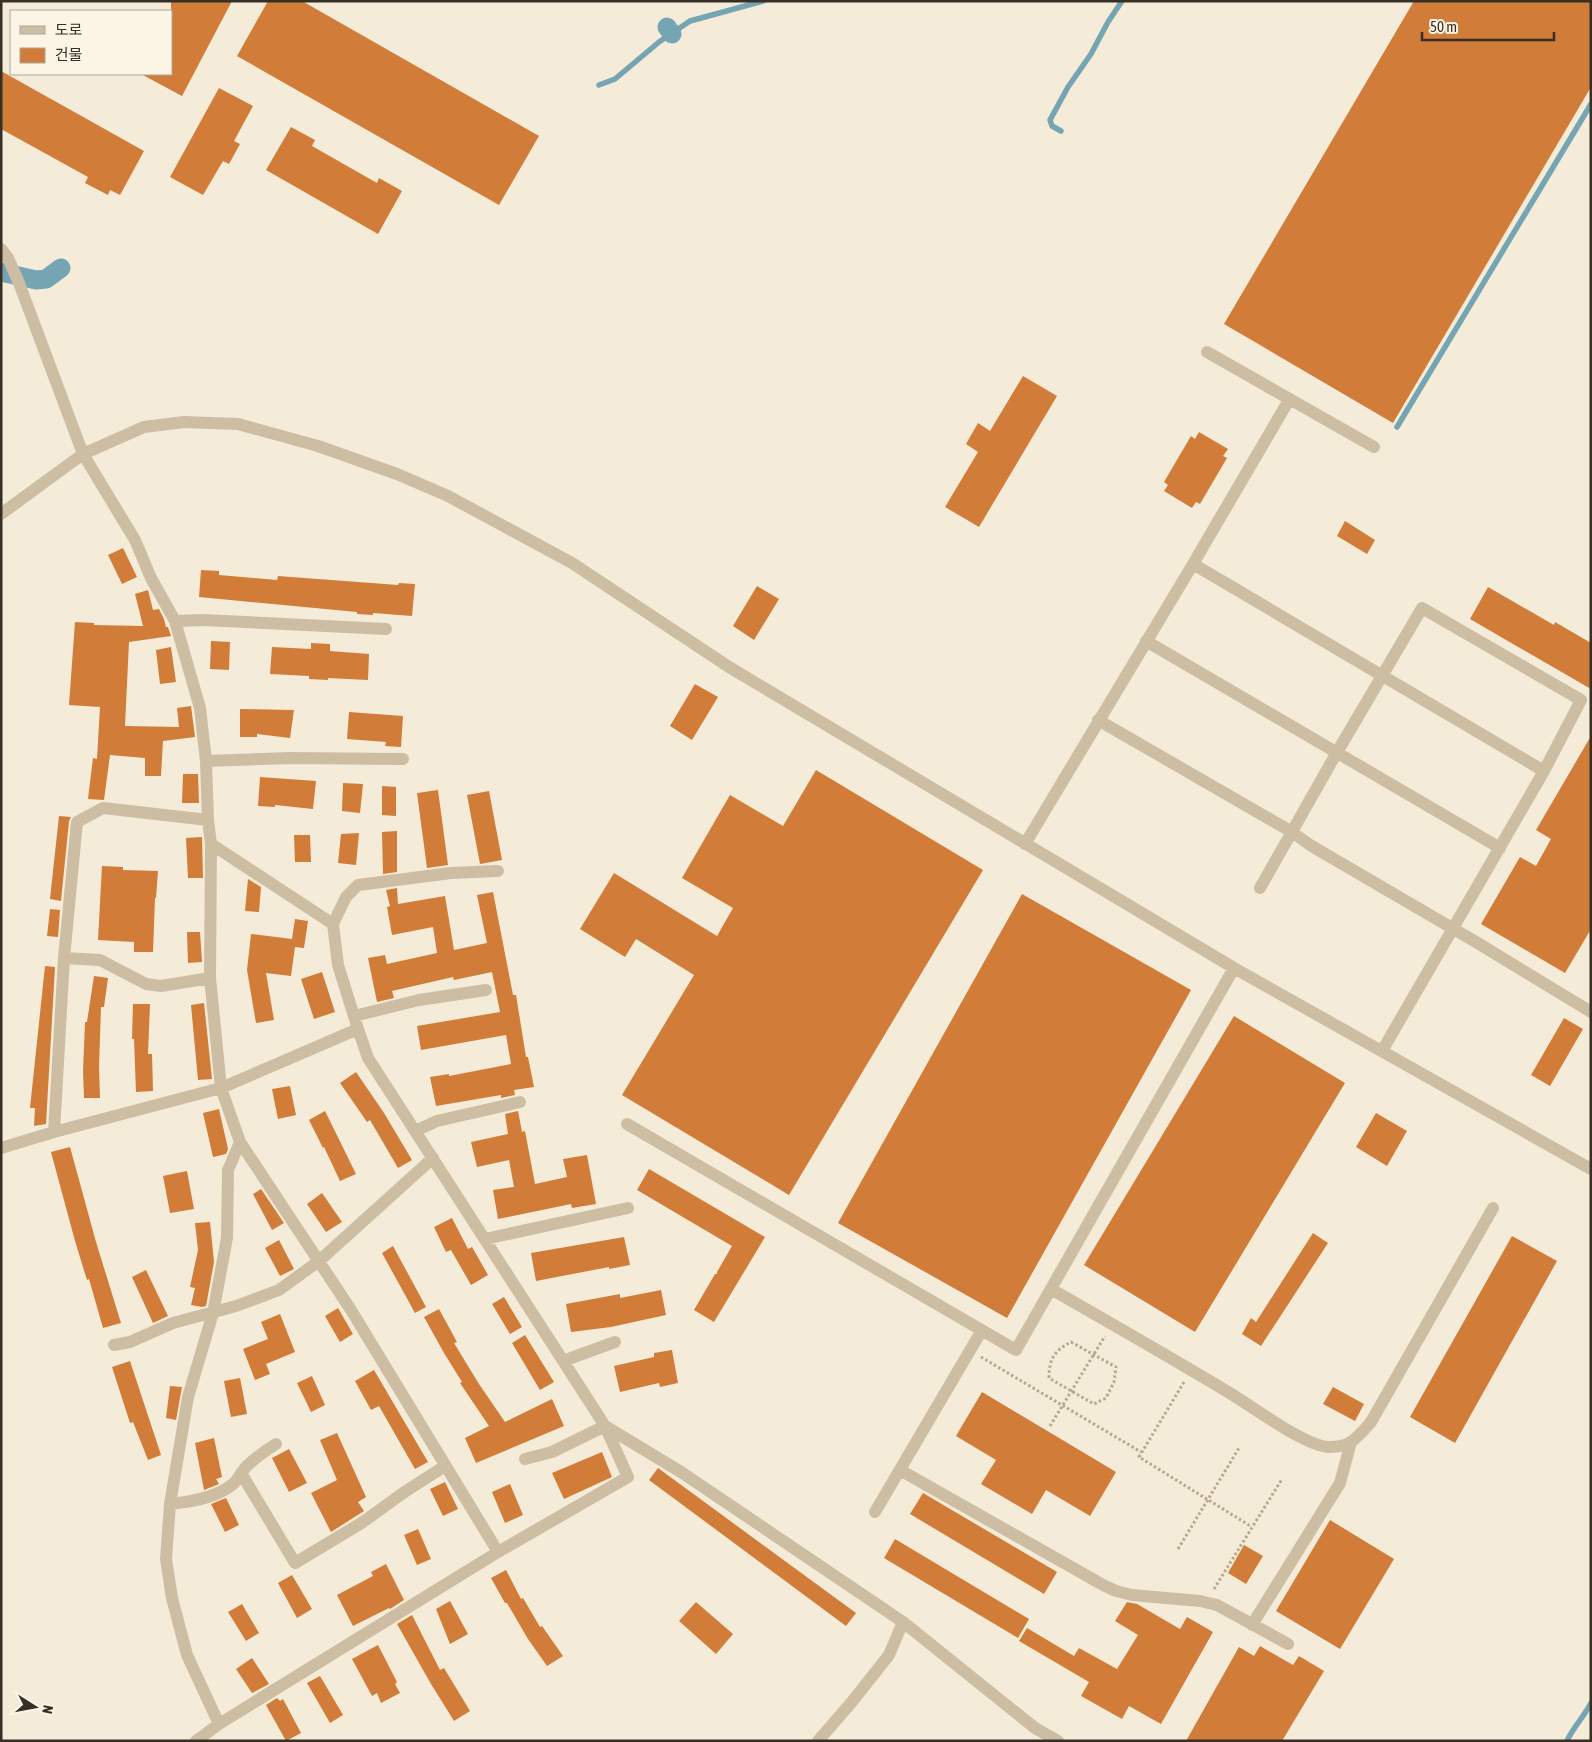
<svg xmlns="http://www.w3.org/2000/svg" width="1592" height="1742" viewBox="0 0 1592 1742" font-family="'Asap Condensed','Noto Sans KR',sans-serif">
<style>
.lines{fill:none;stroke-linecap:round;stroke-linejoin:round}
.stream{stroke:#75a4b3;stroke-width:5.5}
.canal{stroke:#75a4b3;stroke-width:19}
.building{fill:#d17c38}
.path{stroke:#b8a88d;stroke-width:3;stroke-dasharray:2.5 2.5;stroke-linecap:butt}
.minor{stroke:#cdbea3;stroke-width:12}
</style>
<rect width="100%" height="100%" fill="#f4ecd8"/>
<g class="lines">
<path class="stream" d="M 599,85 L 615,79 L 659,42 L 690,21 L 763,1
M 1061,131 L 1052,126 L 1050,120 L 1068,87 L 1091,54 L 1108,22 L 1122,1
M 1397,427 L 1591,104
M 1567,1741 C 1573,1727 1584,1717 1591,1703"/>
<path class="canal" d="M 667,27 L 672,34
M 1,272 L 36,280 L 46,279 L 61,268"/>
</g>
<path class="building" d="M 171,1 L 232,1 L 182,96 L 141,74 L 171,74 Z
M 268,1 L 302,1 L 539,136 L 499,205 L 237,56 Z
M 1414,1 L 1591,1 L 1591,87 L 1393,423 L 1224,324 Z
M 1,71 L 144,151 L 120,195 L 110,190 L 108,195 L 85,183 L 88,177 L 1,129 Z
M 219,88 L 253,106 L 234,141 L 240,144 L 229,164 L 223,161 L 203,195 L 170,177 Z
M 291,127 L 315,140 L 312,146 L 377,183 L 379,178 L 402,191 L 378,234 L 266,170 Z
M 1023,376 L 1057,396 L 979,527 L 945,507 L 978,452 L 966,444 L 978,423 L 990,431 Z
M 1199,432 L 1228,449 L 1223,456 L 1227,458 L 1200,504 L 1196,502 L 1192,508 L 1164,491 L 1168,485 L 1164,482 L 1191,436 L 1195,439 Z
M 1345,521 L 1375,540 L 1367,554 L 1337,536 Z
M 123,548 L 137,577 L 122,584 L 108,555 Z
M 201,570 L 219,571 L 219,575 L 277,580 L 278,576 L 398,585 L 399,583 L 415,584 L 412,616 L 373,613 L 373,615 L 357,614 L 357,612 L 199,597 Z
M 757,586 L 779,599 L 754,640 L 733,626 Z
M 1488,587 L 1554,625 L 1555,622 L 1591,643 L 1591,689 L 1470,619 Z
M 148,590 L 153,610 L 159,609 L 164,619 L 166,627 L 168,627 L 171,636 L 129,642 L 125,726 L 179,727 L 177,708 L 191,706 L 195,737 L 163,741 L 161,776 L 145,776 L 145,758 L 110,755 L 104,800 L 88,799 L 93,758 L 97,759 L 100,707 L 69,705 L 75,622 L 94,623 L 94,625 L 143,626 L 135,594 Z
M 211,641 L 230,642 L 229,670 L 210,669 Z
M 311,643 L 330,644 L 330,651 L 369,654 L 368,680 L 328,678 L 328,680 L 309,679 L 309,676 L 270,674 L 272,647 L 311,649 Z
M 171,647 L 176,682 L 160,684 L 156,650 Z
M 695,684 L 718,697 L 692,740 L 670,726 Z
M 240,709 L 294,710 L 290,738 L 257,734 L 257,737 L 240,737 Z
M 349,712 L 403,716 L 401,747 L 385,746 L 386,742 L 347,739 Z
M 1591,736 L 1591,929 L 1565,973 L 1481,924 L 1520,857 L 1536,866 L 1551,839 L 1536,830 Z
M 816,770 L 983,870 L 789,1195 L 622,1095 L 694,975 L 636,939 L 625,957 L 580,929 L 614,873 L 717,936 L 733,908 L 682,878 L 730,795 L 783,826 Z
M 183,774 L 198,774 L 199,803 L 182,803 Z
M 260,777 L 316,781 L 313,809 L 275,805 L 275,807 L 258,806 Z
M 343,783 L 363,784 L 360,813 L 342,811 Z
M 382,786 L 396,787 L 396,816 L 382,815 Z
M 438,790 L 448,865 L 427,868 L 417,793 Z
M 489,791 L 502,860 L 480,864 L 467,795 Z
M 59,816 L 71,817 L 69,821 L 61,901 L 50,899 Z
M 397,831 L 397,872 L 383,874 L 382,832 Z
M 359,833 L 356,865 L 338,863 L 341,834 Z
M 294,835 L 310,835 L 311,862 L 295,862 Z
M 202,837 L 203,878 L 188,878 L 186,838 Z
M 102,866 L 123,867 L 123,870 L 158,871 L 156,898 L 155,898 L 153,952 L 134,952 L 134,942 L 98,940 Z
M 248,879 L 261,887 L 259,912 L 245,911 Z
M 397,888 L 398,904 L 445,896 L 454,950 L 487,943 L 477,895 L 493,892 L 513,995 L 516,995 L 526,1057 L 528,1057 L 534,1087 L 514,1090 L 515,1095 L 501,1098 L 501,1095 L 436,1106 L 430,1077 L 449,1074 L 449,1076 L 511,1064 L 506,1035 L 421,1050 L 417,1026 L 500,1012 L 492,972 L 454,980 L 453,977 L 392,991 L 394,998 L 377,1002 L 368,958 L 385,955 L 387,964 L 437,953 L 433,927 L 392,935 L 387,907 L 390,906 L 386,890 Z
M 1022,894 L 1191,990 L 1007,1318 L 838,1223 Z
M 50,909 L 60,910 L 58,937 L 47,936 Z
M 295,919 L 308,921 L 304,948 L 295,947 L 291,976 L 266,973 L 274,1020 L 256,1023 L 247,970 L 251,934 L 292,939 Z
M 187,932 L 200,932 L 202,962 L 188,963 Z
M 45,966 L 55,967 L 46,1124 L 34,1126 L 35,1108 L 30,1108 Z
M 322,972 L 335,1012 L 314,1019 L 301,979 Z
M 94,976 L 108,978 L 104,1007 L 101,1007 L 99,1067 L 100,1098 L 84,1098 L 83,1071 L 85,1022 L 87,1022 Z
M 204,1003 L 212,1079 L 198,1080 L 191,1005 Z
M 133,1004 L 150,1004 L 148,1054 L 152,1054 L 153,1091 L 136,1092 L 134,1039 L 132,1039 Z
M 1234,1016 L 1345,1083 L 1195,1332 L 1084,1265 Z
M 1564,1018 L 1583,1029 L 1550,1086 L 1531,1075 Z
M 356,1072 L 384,1113 L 412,1160 L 398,1168 L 370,1120 L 367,1122 L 340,1083 Z
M 290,1086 L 296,1115 L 278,1119 L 272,1089 Z
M 219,1109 L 228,1149 L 226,1154 L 213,1157 L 203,1113 Z
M 325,1111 L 356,1174 L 340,1181 L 324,1147 L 323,1148 L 309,1120 Z
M 518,1111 L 522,1132 L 525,1131 L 535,1184 L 567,1177 L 563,1159 L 587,1155 L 596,1204 L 572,1208 L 571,1204 L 498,1219 L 493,1190 L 514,1187 L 509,1160 L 477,1167 L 471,1142 L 508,1134 L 505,1114 Z
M 1376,1113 L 1407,1131 L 1387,1166 L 1356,1147 Z
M 70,1147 L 96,1242 L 121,1323 L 103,1328 L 89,1279 L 87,1280 L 75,1241 L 51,1152 Z
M 649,1169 L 765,1237 L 714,1322 L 694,1310 L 715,1274 L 717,1274 L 717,1272 L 732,1246 L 637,1190 Z
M 187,1171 L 194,1209 L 170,1213 L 163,1176 Z
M 261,1189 L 284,1223 L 272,1230 L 253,1194 Z
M 322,1193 L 342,1222 L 326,1232 L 307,1204 Z
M 452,1218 L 468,1249 L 472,1247 L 488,1275 L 471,1285 L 451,1250 L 446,1252 L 434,1227 Z
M 210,1222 L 214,1262 L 206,1306 L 202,1307 L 191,1305 L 195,1288 L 190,1287 L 198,1250 L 195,1223 Z
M 1313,1233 L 1328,1243 L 1261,1346 L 1242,1334 L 1251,1318 L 1256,1322 Z
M 1512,1236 L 1557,1261 L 1455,1443 L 1410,1417 Z
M 624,1237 L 630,1265 L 609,1269 L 609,1267 L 536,1281 L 531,1253 Z
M 279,1240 L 294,1269 L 280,1276 L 265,1248 Z
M 393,1246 L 426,1307 L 415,1313 L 382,1253 Z
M 146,1270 L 168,1316 L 153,1323 L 132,1277 Z
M 661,1290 L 666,1315 L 611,1327 L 571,1332 L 566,1304 L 620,1294 L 620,1298 Z
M 504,1297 L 522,1327 L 510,1334 L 492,1304 Z
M 338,1308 L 353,1334 L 340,1342 L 325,1316 Z
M 439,1309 L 457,1342 L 454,1343 L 479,1384 L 505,1422 L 552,1399 L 564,1426 L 476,1463 L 465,1438 L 489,1426 L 460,1383 L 462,1382 L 444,1353 L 424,1317 Z
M 280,1314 L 295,1352 L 266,1364 L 270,1374 L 255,1380 L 243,1349 L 268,1339 L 261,1322 Z
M 525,1335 L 554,1382 L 540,1390 L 512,1343 Z
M 672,1350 L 678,1383 L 660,1387 L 659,1383 L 620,1392 L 614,1366 L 654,1357 L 654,1353 Z
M 130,1361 L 161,1455 L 148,1460 L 133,1422 L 130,1423 L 112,1367 Z
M 374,1370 L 428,1462 L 415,1469 L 379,1406 L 371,1410 L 355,1381 Z
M 312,1376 L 325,1405 L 311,1412 L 297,1383 Z
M 240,1378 L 247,1414 L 231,1417 L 224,1381 Z
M 170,1386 L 182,1387 L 176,1420 L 166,1418 Z
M 1333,1387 L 1364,1404 L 1355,1421 L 1323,1404 Z
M 982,1392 L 1116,1472 L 1090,1516 L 1046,1490 L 1032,1514 L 981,1484 L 996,1460 L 956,1436 Z
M 337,1433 L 366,1497 L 358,1502 L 364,1511 L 331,1532 L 311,1493 L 337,1480 L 320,1440 Z
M 214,1438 L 222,1477 L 216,1479 L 219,1484 L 204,1490 L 195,1443 Z
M 289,1449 L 307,1483 L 289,1492 L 272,1458 Z
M 602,1452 L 612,1477 L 564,1499 L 552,1473 Z
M 658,1468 L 856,1613 L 846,1626 L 649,1480 Z
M 445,1482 L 458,1509 L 443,1516 L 430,1489 Z
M 510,1484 L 523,1515 L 505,1523 L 492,1492 Z
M 923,1493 L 1057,1572 L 1044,1594 L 910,1514 Z
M 226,1498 L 239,1525 L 225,1532 L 211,1504 Z
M 1330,1520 L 1394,1559 L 1340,1649 L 1276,1611 Z
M 418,1529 L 431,1559 L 417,1565 L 404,1535 Z
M 895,1539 L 1029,1619 L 1018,1638 L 884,1558 Z
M 1244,1545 L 1263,1556 L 1246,1584 L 1228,1573 Z
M 386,1564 L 404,1600 L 390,1609 L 389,1608 L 353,1626 L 337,1595 L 373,1576 L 371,1572 Z
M 506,1570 L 521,1599 L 523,1598 L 540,1627 L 542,1626 L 563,1656 L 547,1666 L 528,1639 L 507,1603 L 505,1603 L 491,1578 Z
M 292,1575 L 312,1609 L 297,1618 L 278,1583 Z
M 450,1601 L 468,1634 L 450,1644 L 436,1609 Z
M 696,1602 L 733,1634 L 716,1654 L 679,1621 Z
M 1127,1602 L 1137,1604 L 1180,1629 L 1187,1617 L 1213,1632 L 1161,1724 L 1129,1706 L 1122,1719 L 1081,1696 L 1089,1682 L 1019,1641 L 1027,1628 L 1074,1656 L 1079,1648 L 1117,1669 L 1138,1635 L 1115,1621 Z
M 242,1604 L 259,1633 L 246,1641 L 228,1612 Z
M 412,1615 L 440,1670 L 444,1668 L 470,1711 L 454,1721 L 431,1684 L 397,1624 Z
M 378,1645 L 397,1682 L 395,1684 L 400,1693 L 381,1703 L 377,1693 L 372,1696 L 352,1659 Z
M 1260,1646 L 1293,1665 L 1299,1656 L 1324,1671 L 1282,1741 L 1186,1741 L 1239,1647 L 1254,1656 Z
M 252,1658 L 269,1684 L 252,1693 L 236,1669 Z
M 320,1676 L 343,1715 L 330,1723 L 307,1683 Z
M 277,1698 L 280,1701 L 283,1699 L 301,1733 L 286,1741 L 266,1705 Z"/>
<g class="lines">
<path class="path" d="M 1071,1342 L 1116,1367 L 1114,1382 L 1106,1398 L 1094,1404 L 1049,1378 C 1049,1359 1054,1351 1071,1342 Z
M 981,1357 L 1141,1452
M 1184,1382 L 1139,1457 L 1252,1527
M 1050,1426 L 1105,1336
M 1178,1549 L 1239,1448
M 1214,1589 L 1282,1479"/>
<path class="minor" d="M 1,249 L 8,258 L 19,283 L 83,454 L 135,540 L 151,578 L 175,621 L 200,708 L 206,761 L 208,820 L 211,844 L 210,978 L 221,1088 L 240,1142 L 351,1310 L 498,1552 L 628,1477 L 605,1426 L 368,1058 L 358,1029 L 221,1088 L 54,1132 L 1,1148
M 1207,352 L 1374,447
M 1,514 L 83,454 L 144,427 L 184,422 L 238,424 L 318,446 L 397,474 L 448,496 L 572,563 L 729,667 L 1234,968 L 1591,1169
M 1193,564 L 1544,771
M 175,621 L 203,620 L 386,629
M 1146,641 L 1500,848
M 1098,720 L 1292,832 L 1310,845 L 1481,945 L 1591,1012
M 206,761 L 289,758 L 403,759
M 211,844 L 333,924
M 1025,844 L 1193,564 L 1289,400
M 1260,888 L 1336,754 L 1422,608 L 1581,700 L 1544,771 L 1382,1051
M 64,958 L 100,960 L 146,984 L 161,986 L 210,978
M 354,1016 L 419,1000 L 486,990
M 358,1029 L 338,965 L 333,924 L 346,897 L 358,885 L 451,873 L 498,871
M 627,1124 L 1016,1350 L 1234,968
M 415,1131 L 437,1121 L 520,1102
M 54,1132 L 64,958 L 77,822 L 103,808 L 208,820
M 240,1142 L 228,1170 L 227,1238 L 213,1313 L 188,1397 L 170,1504 L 166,1559 L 172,1598 L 187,1655 L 219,1724 L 498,1552
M 485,1239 L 628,1208
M 1051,1289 C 1110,1323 1170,1357 1228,1392 C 1252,1406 1303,1445 1328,1447 C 1350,1448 1357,1438 1371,1422 L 1493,1208
M 114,1345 L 130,1342 L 173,1323 L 236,1306 L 279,1290 L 319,1261 L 433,1158
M 563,1361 L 615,1342
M 525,1459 L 552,1452 L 605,1426 L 681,1472 L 903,1622 L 1035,1728 L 1058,1741
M 900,1470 L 1103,1585 L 1116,1591 L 1132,1595 L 1200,1601 L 1217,1605 L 1288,1644
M 241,1473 L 295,1563 L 363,1522 L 403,1493 L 445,1466
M 170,1504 C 191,1502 216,1498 233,1484 C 238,1480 241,1473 245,1468 C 254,1458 265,1451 276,1444
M 875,1512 L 982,1330
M 1252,1625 L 1340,1483 L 1351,1442
M 196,1741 L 219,1724
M 818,1741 L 851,1703 L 889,1655 L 903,1622"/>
</g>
<rect width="1592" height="1742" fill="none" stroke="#372f26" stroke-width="5"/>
<rect x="10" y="10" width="162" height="65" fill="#fbf5e5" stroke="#ada699"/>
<rect x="20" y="26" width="25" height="8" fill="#cdbea3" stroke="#ada699"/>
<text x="55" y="35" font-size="15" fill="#372f26">도로</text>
<rect x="20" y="48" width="25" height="15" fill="#d17c38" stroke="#ada699"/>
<text x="55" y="60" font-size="15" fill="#372f26">건물</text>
<g transform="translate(35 1707) rotate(101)" stroke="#fbf5e5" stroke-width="4" paint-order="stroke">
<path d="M0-4L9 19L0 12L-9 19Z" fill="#372f26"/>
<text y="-8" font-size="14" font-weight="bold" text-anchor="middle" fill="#372f26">N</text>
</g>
<path d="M1422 32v8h132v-8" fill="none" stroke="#372f26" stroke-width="2.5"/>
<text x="1430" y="32" font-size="15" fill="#372f26" stroke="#fbf5e5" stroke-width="4" paint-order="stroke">50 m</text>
</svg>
